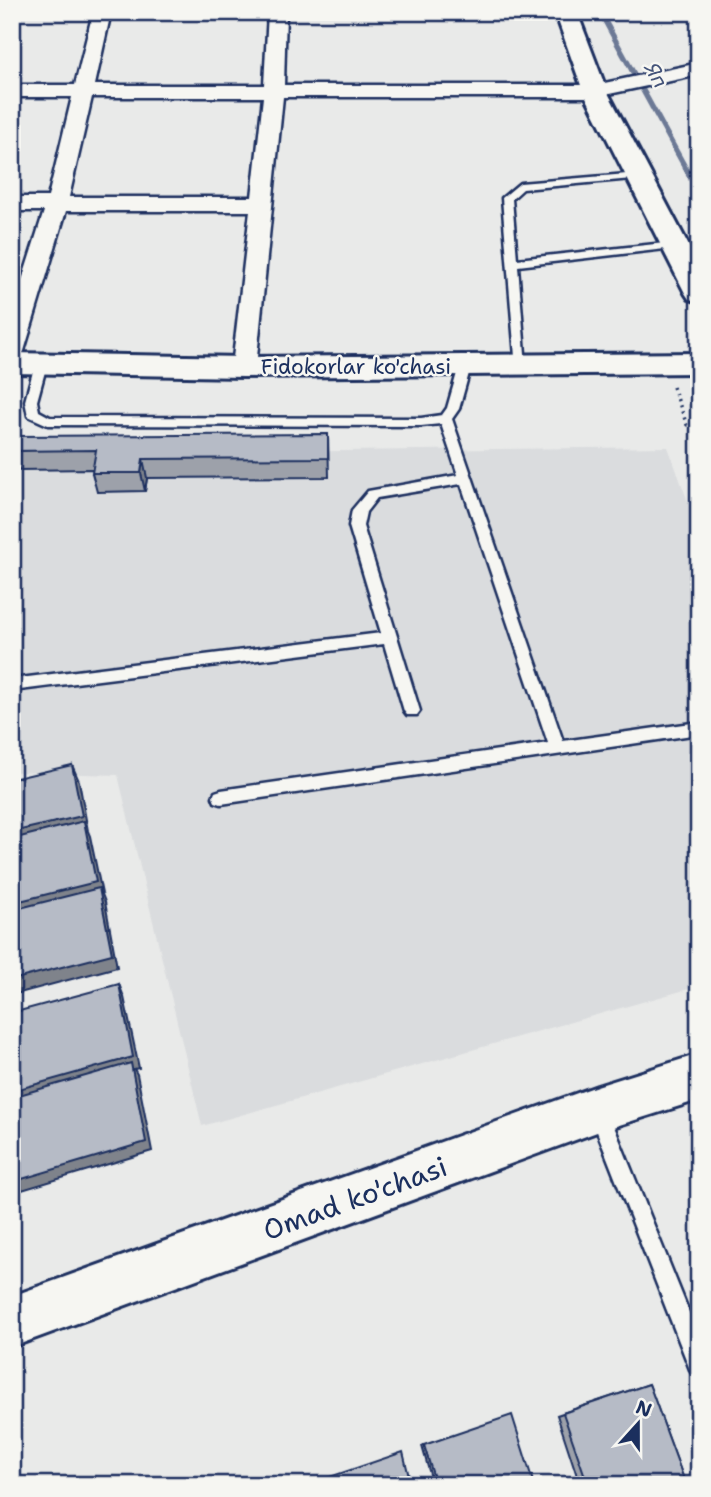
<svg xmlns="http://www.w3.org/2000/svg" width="711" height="1497" viewBox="0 0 711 1497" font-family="'Shantell Sans',sans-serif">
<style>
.built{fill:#dadcde}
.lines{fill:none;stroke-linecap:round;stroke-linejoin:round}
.stream{fill:#6c7995;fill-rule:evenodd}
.service-casing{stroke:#1b2f5e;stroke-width:5}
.minor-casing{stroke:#1b2f5e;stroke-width:5}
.tertiary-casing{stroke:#1b2f5e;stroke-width:6}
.primary-casing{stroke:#1b2f5e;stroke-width:6}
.path{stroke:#1b2f5e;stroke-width:3.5;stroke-dasharray:2 4.5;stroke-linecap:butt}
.service{fill:#f6f6f2;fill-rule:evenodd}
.minor{fill:#f6f6f2;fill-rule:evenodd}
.tertiary{fill:#f6f6f2;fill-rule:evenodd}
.primary{fill:#f6f6f2;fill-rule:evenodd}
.wall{fill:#9da1aa;stroke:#1b2f5e;stroke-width:2}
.shaded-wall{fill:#7f838b;stroke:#1b2f5e;stroke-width:2}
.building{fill:#b6bbc6;stroke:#1b2f5e;stroke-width:2}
.labels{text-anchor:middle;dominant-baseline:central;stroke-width:5;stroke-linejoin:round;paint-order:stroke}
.far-water-label{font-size:21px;font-style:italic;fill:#44547a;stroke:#f6f6f2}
.far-street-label{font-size:21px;fill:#1b2f5e;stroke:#f6f6f2}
.near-street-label{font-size:28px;fill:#1b2f5e;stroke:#f6f6f2}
</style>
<rect width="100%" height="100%" fill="#e9eae9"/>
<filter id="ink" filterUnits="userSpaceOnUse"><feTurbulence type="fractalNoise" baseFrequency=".0143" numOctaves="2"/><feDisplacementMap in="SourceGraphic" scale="14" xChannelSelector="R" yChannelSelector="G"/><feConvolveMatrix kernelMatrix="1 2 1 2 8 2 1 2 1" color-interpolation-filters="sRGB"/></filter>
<g filter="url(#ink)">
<path class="built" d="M 668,447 L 699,532 L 699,986 L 202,1126 L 118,775 L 12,772 L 12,455 Z"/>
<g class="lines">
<path class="stream" d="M 597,12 L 603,12 L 699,187 L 699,195 L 696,193 Z"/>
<g class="service-casing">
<path id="service" d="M 639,173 L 644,176 L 643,178 L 523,189 L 512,199 L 517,259 L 674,242 L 680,245 L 674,248 L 518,266 L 526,366 L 520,370 L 516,369 L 502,198 L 520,183 Z
M 41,360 L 47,364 L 37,401 L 39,411 L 50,417 L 421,418 L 442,415 L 447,408 L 459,366 L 465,362 L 469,363 L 471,366 L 459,409 L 452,419 L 563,741 L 699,722 L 699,734 L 221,804 L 215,802 L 213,797 L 215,792 L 221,790 L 548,743 L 461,484 L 377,498 L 366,512 L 363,526 L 420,711 L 417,715 L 407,715 L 404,711 L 384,644 L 12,691 L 12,679 L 381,633 L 349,526 L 352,510 L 368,491 L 458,475 L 441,424 L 421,426 L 48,425 L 28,416 L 25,401 L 35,364 Z
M 598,1102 L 605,1104 L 699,1337 L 699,1375 L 691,1372 L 589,1111 L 591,1104 Z"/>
</g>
<g class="minor-casing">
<path id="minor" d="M 93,12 L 111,12 L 95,85 L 264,85 L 268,12 L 286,12 L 284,85 L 595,85 L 699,63 L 699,75 L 595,97 L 283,97 L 256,367 L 253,373 L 235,373 L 232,367 L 250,211 L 66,211 L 24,351 L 21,357 L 12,359 L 12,312 L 44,211 L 12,211 L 12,197 L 48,197 L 72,97 L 12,97 L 12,85 L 75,85 ZM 92,97 L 263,97 L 252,197 L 69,197 Z"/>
</g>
<g class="tertiary-casing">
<path id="tertiary" d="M 699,1054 L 699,1100 L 597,1132 L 12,1347 L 12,1296 L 597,1086 Z"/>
</g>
<g class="primary-casing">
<path id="primary" d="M 555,12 L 577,12 L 607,91 L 699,265 L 699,302 L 689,299 L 685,293 L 583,91 Z
M 12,353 L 244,357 L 699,353 L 699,373 L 244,377 L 12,373 Z"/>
</g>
<path class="path" d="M 673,387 L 687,425 L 699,423"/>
<use href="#service" class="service"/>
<use href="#minor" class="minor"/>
<use href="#tertiary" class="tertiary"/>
<use href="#primary" class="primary"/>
</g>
<path class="wall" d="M 328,434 L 329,477 L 147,478 L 145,491 L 97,492 L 92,473 L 93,469 L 19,470 L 13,451 Z
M 649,1384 L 686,1485 L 580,1485 L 557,1415 Z
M 424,1445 L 534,1485 L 433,1485 L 422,1446 Z"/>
<path class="shaded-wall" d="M 143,459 L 147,478 L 145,491 L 141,473 Z
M 72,765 L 79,781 L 88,831 L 90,836 L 102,894 L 105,902 L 117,967 L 12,995 L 12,832 Z
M 119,984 L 124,997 L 139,1068 L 134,1069 L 137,1074 L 152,1151 L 12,1193 L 12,1091 Z"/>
<path class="building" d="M 328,434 L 328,458 L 143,459 L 141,473 L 92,473 L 96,450 L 13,451 L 17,436 Z
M 72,765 L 82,816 L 12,832 L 12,779 Z
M 84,821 L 96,882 L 12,903 L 12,839 Z
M 99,888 L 112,954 L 12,980 L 12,910 Z
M 119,984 L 133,1057 L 12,1091 L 12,1013 Z
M 131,1063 L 146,1142 L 12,1182 L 12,1097 Z
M 649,1384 L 686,1485 L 588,1485 L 563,1413 Z
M 512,1415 L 534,1485 L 436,1485 L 424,1445 Z
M 403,1452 L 411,1485 L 313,1485 L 312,1483 Z
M 294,1481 L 295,1485 L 284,1485 Z"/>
</g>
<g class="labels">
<g class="far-water-label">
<text transform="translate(656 75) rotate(61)">Яп</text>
</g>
<g class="far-street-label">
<text x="356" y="367">Fidokorlar ko'chasi</text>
</g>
<g class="near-street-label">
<text transform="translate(355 1198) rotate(-20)">Omad ko'chasi</text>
</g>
</g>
<rect width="711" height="1497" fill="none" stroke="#f6f6f2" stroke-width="42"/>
<rect x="21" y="21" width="669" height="1455" fill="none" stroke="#1b2f5e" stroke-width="2.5" filter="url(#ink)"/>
<g transform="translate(638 1424) rotate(21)" stroke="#f6f6f2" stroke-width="5" paint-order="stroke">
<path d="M0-5L12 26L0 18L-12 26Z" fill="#1b2f5e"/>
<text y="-10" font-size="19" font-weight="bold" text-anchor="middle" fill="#1b2f5e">N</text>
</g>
</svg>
